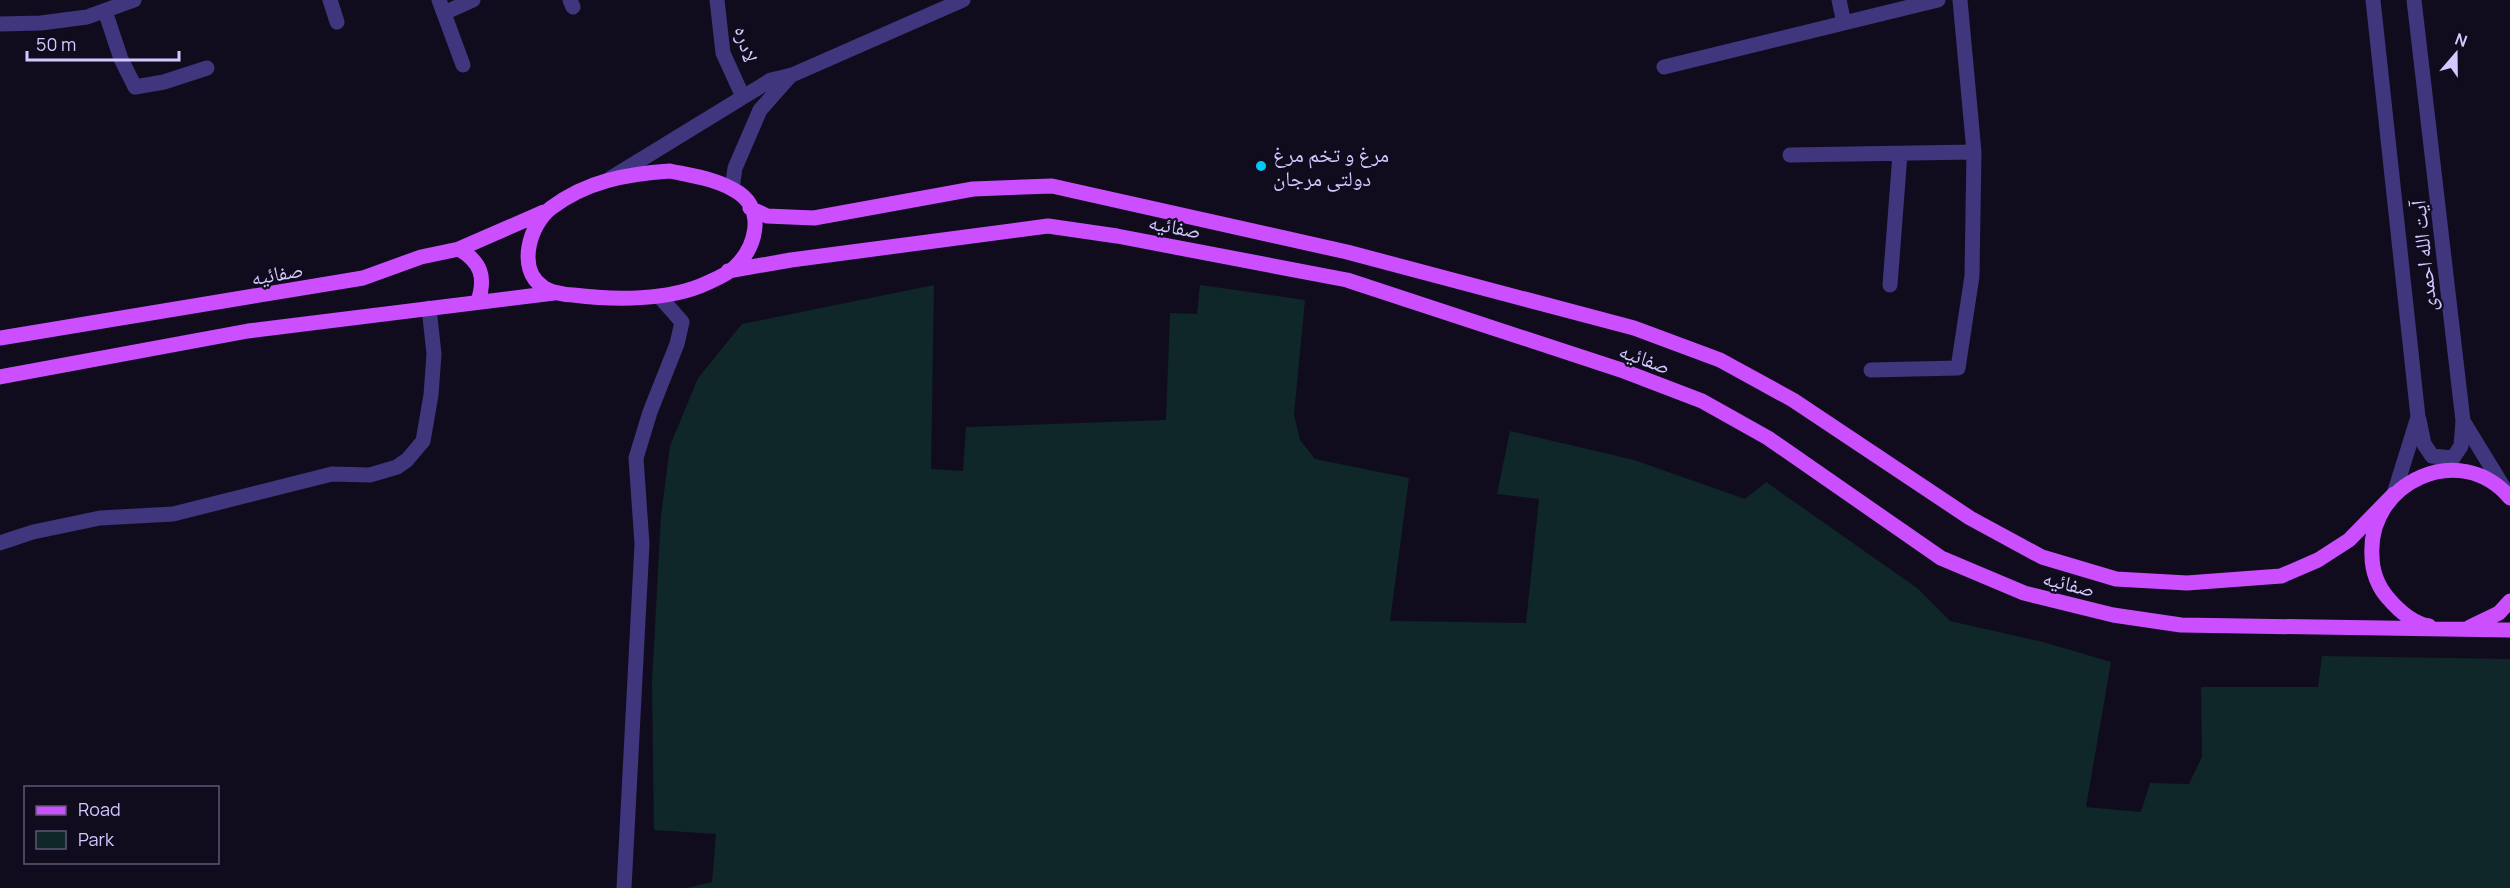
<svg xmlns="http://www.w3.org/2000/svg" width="2510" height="888" viewBox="0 0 2510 888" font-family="Manrope,'Noto Naskh Arabic',sans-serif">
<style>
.green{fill:#0f2728}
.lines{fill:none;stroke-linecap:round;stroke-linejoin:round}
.minor{stroke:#3f367d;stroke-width:15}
.major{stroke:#cc4fff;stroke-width:15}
.poi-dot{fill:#00c7f3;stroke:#100c1e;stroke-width:2}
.labels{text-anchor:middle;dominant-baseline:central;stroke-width:4.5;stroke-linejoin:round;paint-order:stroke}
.street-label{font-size:21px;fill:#d3c8ff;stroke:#100c1e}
.poi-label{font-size:21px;fill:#d3c8ff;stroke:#100c1e;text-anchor:start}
</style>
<rect width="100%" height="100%" fill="#100c1e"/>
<path class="green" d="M 934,285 L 931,469 L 963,471 L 966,427 L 1166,420 L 1170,313 L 1197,314 L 1200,285 L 1305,300 L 1294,415 L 1300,440 L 1315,459 L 1409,478 L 1390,621 L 1526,623 L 1539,499 L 1497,494 L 1510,431 L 1634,460 L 1745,499 L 1766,482 L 1917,588 L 1950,621 L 2043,642 L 2111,662 L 2086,807 L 2141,812 L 2150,783 L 2189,784 L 2202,757 L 2201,687 L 2318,687 L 2322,656 L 2510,659 L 2510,888 L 686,888 L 712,882 L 716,834 L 654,830 L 652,682 L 661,516 L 670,446 L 698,378 L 742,324 Z"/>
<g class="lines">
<path class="minor" d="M 330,0 L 337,22
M 439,0 L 463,65
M 570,0 L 573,7
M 717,0 L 723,53 L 743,97
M 1839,0 L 1844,23
M 2373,0 L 2418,417 L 2394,494
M 2414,0 L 2463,421 L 2507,493
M 105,11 L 121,59 L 135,87 L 164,82 L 207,68
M 444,13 L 473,0
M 0,24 L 41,23 L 87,17 L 134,0
M 1664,67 L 1938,0
M 1790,155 L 1974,152
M 611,178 L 771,80 L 792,75 L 963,0
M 732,189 L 735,168 L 760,110 L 791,75
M 1890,285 L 1900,154
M 1871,370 L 1958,368 L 1972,276 L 1974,152 L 1960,0
M 2419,420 L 2424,444 L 2432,456 L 2453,458 L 2461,446 L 2463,421
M 0,543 L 33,532 L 100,518 L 173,514 L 332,474 L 370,475 L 397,467 L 407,460 L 423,441 L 431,395 L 434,354 L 429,308
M 624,888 L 642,544 L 636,458 L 650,412 L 677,344 L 682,322 L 659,296"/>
<path class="major" d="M 670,171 C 694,176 718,179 739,193 C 766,212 755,248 735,267 C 728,274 716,279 707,283 C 669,301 614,300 573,295 C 565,295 550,292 543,287 C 516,269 530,224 551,208 C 587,181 626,174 670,171 Z
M 750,208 L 767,216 L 814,218 L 973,189 L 1052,186 L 1347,252 L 1634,328 L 1720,360 L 1793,400 L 1970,518 L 2042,557 L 2116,579 L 2187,583 L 2281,576 L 2318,560 L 2349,540 L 2394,494
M 459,249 C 481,262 486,277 478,301
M 728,271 L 791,260 L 1048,226 L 1117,236 L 1347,280 L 1621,370 L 1702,401 L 1768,438 L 1941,558 L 2024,593 L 2113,615 L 2181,625 L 2510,630
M 0,338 L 363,278 L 421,257 L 459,249 L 544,212
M 0,377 L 248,331 L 554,293
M 2429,626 C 2412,623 2399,611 2388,598 C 2378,587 2372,571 2372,556 C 2367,482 2461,439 2510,498
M 2470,627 L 2499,613 L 2510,601"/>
</g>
<circle class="poi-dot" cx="1261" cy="166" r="6"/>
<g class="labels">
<g class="street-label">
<text transform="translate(747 44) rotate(75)">لادره</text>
<text transform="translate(1175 226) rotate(11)">صفائیه</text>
<text transform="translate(2423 256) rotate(-96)">آیت الله احمدی</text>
<text transform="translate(277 273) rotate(-10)">صفائیه</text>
<text transform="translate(1645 358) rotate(20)">صفائیه</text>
<text transform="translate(2069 583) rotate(14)">صفائیه</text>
</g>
<g class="poi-label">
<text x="1273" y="154">مرغ و تخم مرغ<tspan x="1273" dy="24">دولتی مرجان</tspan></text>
</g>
</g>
<rect x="24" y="786" width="195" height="78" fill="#100c1e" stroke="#5e5778" stroke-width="1.5"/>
<rect x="36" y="806" width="30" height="9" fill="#cc4fff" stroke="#5e5778" stroke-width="1.5"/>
<text x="78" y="816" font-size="18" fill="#d3c8ff">Road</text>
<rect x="36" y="831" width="30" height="18" fill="#0f2728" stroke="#5e5778" stroke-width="1.5"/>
<text x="78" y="846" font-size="18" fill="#d3c8ff">Park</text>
<g transform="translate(2456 54) rotate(20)" stroke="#100c1e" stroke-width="4.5" paint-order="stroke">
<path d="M0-4.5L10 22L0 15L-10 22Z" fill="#d3c8ff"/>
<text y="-9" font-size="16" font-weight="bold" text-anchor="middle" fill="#d3c8ff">N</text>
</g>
<path d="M27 51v9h152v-9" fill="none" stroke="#d3c8ff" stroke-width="3"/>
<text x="36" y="51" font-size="18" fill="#d3c8ff" stroke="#100c1e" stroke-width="4.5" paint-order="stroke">50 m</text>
</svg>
